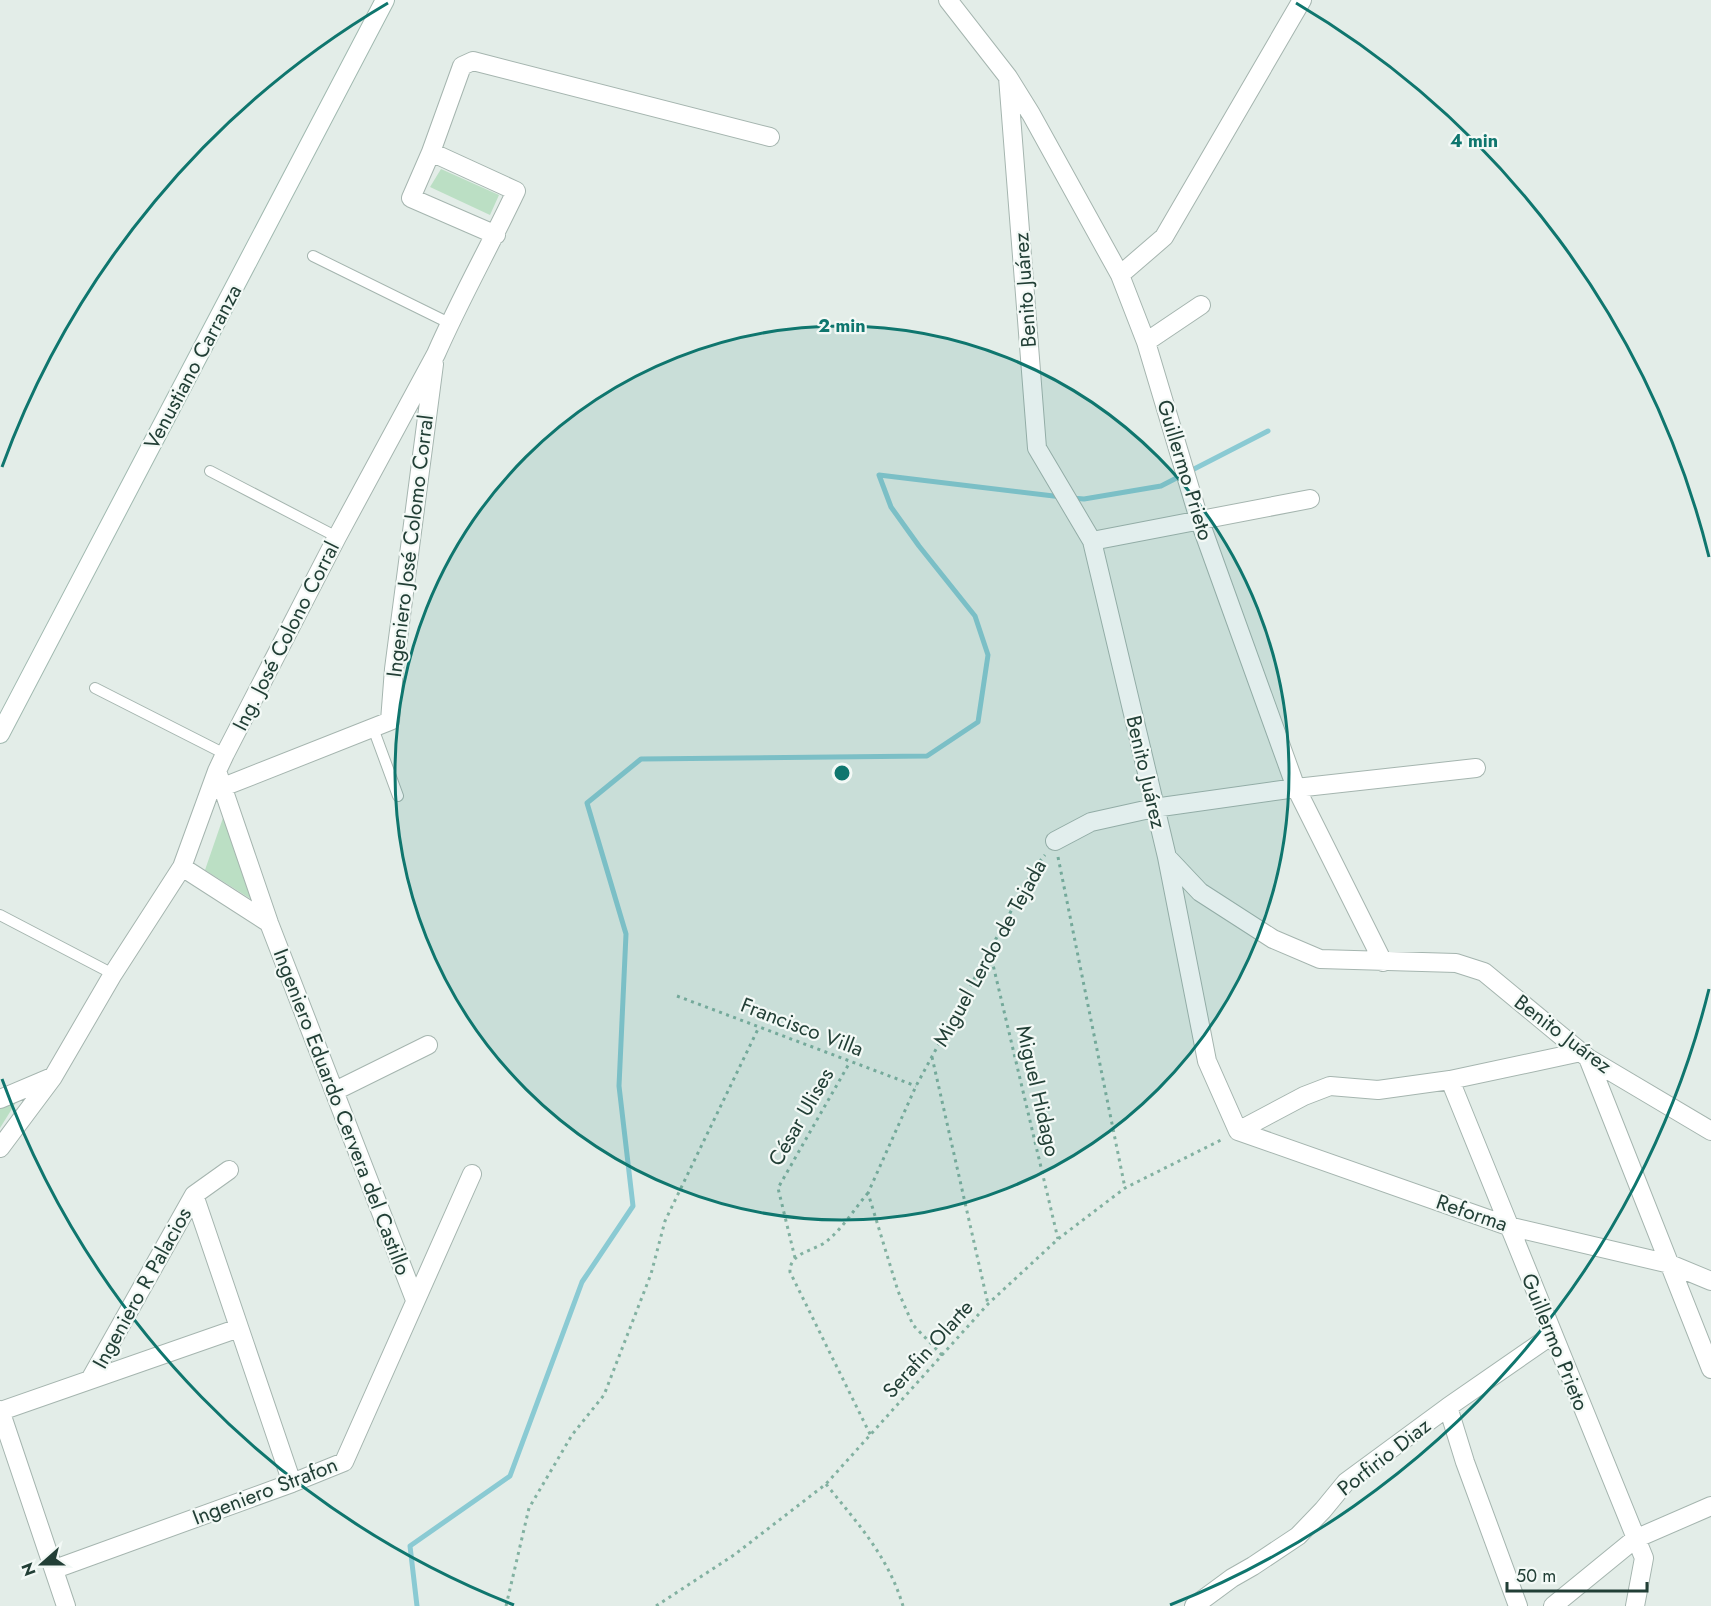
<svg xmlns="http://www.w3.org/2000/svg" width="1711" height="1606" viewBox="0 0 1711 1606" font-family="Jost,sans-serif">
<style>
.green{fill:#bbdfc4}
.lines{fill:none;stroke-linecap:round;stroke-linejoin:round}
.stream{stroke:#8acad3;stroke-width:5}
.service-casing{stroke:#a5b5af;stroke-width:12}
.minor-casing{stroke:#a5b5af;stroke-width:20}
.secondary-casing{stroke:#a1b9b0;stroke-width:20}
.path{stroke:#82b1a1;stroke-width:3;stroke-dasharray:3 4.5;stroke-linecap:butt}
.service{stroke:#fff;stroke-width:10}
.minor{stroke:#fff;stroke-width:18}
.secondary{stroke:#fff;stroke-width:18}
.ring{fill:none;stroke:#0f766e;stroke-width:3}
.labels{text-anchor:middle;dominant-baseline:central;stroke-width:4.5;stroke-linejoin:round;paint-order:stroke}
.street-label{font-size:21px;fill:#223f36;stroke:#f3f9f6}
.centre{fill:#0f766e;stroke:#f3f9f6;stroke-width:3}
.ring-label{font-size:18px;text-anchor:middle;font-weight:bold;fill:#0f766e;stroke:#f3f9f6;stroke-width:4.5;stroke-linejoin:round;paint-order:stroke}
</style>
<rect width="100%" height="100%" fill="#e3ede8"/>
<path class="green" d="M 441,169 L 499,195 L 490,215 L 430,187 Z
M 224,815 L 254,901 L 205,870 Z
M 15,1102 L 15,1104 L 0,1128 L 0,1109 Z"/>
<g class="lines">
<path class="stream" d="M 1071,498 L 1084,499 L 1161,486 L 1268,431
M 417,1606 L 410,1546 L 510,1476 L 582,1282 L 633,1206 L 619,1086 L 626,934 L 587,803 L 641,759 L 927,756 L 978,722 L 988,655 L 975,616 L 919,546 L 891,507 L 879,475 L 1062,497"/>
<g class="service-casing">
<path id="service" d="M 313,256 L 449,323
M 210,471 L 337,537
M 95,688 L 225,754
M 373,728 L 398,796
M 0,915 L 113,974"/>
</g>
<g class="minor-casing">
<path id="minor" d="M 948,0 L 1008,77 L 1031,114 L 1120,275 L 1146,342 L 1199,519 L 1296,788 L 1383,962
M 1008,77 L 1037,448 L 1092,541 L 1167,857 L 1207,1061 L 1238,1131
M 431,152 L 462,66 L 473,61 L 770,137
M 1120,275 L 1164,237 L 1302,0
M 1146,342 L 1201,305
M 1092,541 L 1310,499
M 217,771 L 269,923 L 415,1300
M 223,787 L 390,721 L 394,669 L 434,364
M 1055,841 L 1091,822 L 1154,808 L 1296,788 L 1476,768
M 1167,857 L 1200,892 L 1273,939 L 1320,959 L 1456,963 L 1484,972 L 1588,1058 L 1711,1131
M 182,867 L 269,923
M 1588,1058 L 1711,1369
M 1450,1080 L 1644,1558 L 1635,1606
M 335,1091 L 428,1045
M 0,1099 L 52,1077
M 1238,1131 L 1508,1226 L 1670,1264 L 1711,1281
M 1238,1131 L 1304,1096 L 1330,1086 L 1378,1090 L 1450,1080 L 1581,1052
M 0,1148 L 53,1077 L 113,974 L 182,867 L 217,771 L 225,754 L 337,537 L 436,354 C 460,299 490,246 516,191 L 431,152 L 411,198 L 496,235
M 194,1195 L 292,1483
M 91,1378 L 194,1195 L 229,1170
M 1448,1407 L 1465,1462 L 1518,1606
M 0,1410 L 66,1606
M 1,1411 L 239,1328
M 55,1569 L 292,1483 L 344,1462 L 472,1174
M 1194,1606 L 1232,1578 L 1253,1566 L 1298,1536 L 1323,1510 L 1346,1482 L 1448,1407 L 1552,1335
M 1553,1606 L 1635,1539 L 1711,1506"/>
</g>
<g class="secondary-casing">
<path id="secondary" d="M 0,734 L 385,0"/>
</g>
<path class="path" d="M 1058,857 L 1125,1188
M 990,952 L 1058,1239
M 677,996 L 916,1086
M 932,1057 L 988,1304
M 868,1193 C 855,1208 843,1228 827,1241 C 815,1251 789,1252 790,1272 L 871,1436
M 795,1258 L 778,1188 L 850,1062
M 942,1355 L 913,1325 L 898,1291 L 868,1193 L 916,1086 L 1035,867 L 1045,855
M 826,1484 C 858,1524 888,1556 903,1606
M 506,1606 L 529,1508 L 572,1435 L 604,1395 L 651,1274 L 665,1221 L 759,1027
M 656,1606 L 734,1555 L 826,1484 L 988,1304 L 1058,1239 L 1125,1188 L 1223,1139"/>
<use href="#service" class="service"/>
<use href="#minor" class="minor"/>
<use href="#secondary" class="secondary"/>
</g>
<circle cx="842" cy="773" r="447" fill="#0f766e" fill-opacity=".12"/>
<g class="ring">
<circle cx="842" cy="773" r="447"/>
<path d="M1709 989A894 894 0 0 1 1170 1605M514 1605A894 894 0 0 1 2 1079M2 467A894 894 0 0 1 388 3M1296 3A894 894 0 0 1 1709 557"/>
</g>
<g class="labels">
<g class="street-label">
<text transform="translate(1025 290) rotate(-94)">Benito Juárez</text>
<text transform="translate(193 367) rotate(-62)">Venustiano Carranza</text>
<text transform="translate(1185 470) rotate(73)">Guillermo Prieto</text>
<text transform="translate(410 546) rotate(-83)">Ingeniero José Colomo Corral</text>
<text transform="translate(286 636) rotate(-63)">Ing. José Colono Corral</text>
<text transform="translate(1146 772) rotate(77)">Benito Juárez</text>
<text transform="translate(990 953) rotate(-61)">Miguel Lerdo de Tejada</text>
<text transform="translate(802 1027) rotate(21)">Francisco Villa</text>
<text transform="translate(1563 1034) rotate(37)">Benito Juárez</text>
<text transform="translate(1038 1091) rotate(77)">Miguel Hidago</text>
<text transform="translate(342 1112) rotate(69)">Ingeniero Eduardo Cervera del Castillo</text>
<text transform="translate(801 1117) rotate(-60)">César Ulises</text>
<text transform="translate(1472 1213) rotate(19)">Reforma</text>
<text transform="translate(142 1288) rotate(-61)">Ingeniero R Palacios</text>
<text transform="translate(1555 1342) rotate(68)">Guillermo Prieto</text>
<text transform="translate(928 1349) rotate(-48)">Serafin Olarte</text>
<text transform="translate(1384 1457) rotate(-38)">Porfirio Diaz</text>
<text transform="translate(265 1491) rotate(-21)">Ingeniero Strafon</text>
</g>
</g>
<circle cx="842" cy="773" r="9" class="centre"/>
<g class="ring-label">
<text x="1474" y="147">4 min</text>
<text x="842" y="332">2 min</text>
</g>
<g transform="translate(42 1564) rotate(249)" stroke="#f3f9f6" stroke-width="4.5" paint-order="stroke">
<path d="M0-4.5L10 22L0 15L-10 22Z" fill="#223f36"/>
<text y="-9" font-size="16" font-weight="bold" text-anchor="middle" fill="#223f36">N</text>
</g>
<path d="M1507 1582v9h140v-9" fill="none" stroke="#223f36" stroke-width="3"/>
<text x="1516" y="1582" font-size="18" fill="#223f36" stroke="#f3f9f6" stroke-width="4.5" paint-order="stroke">50 m</text>
</svg>
